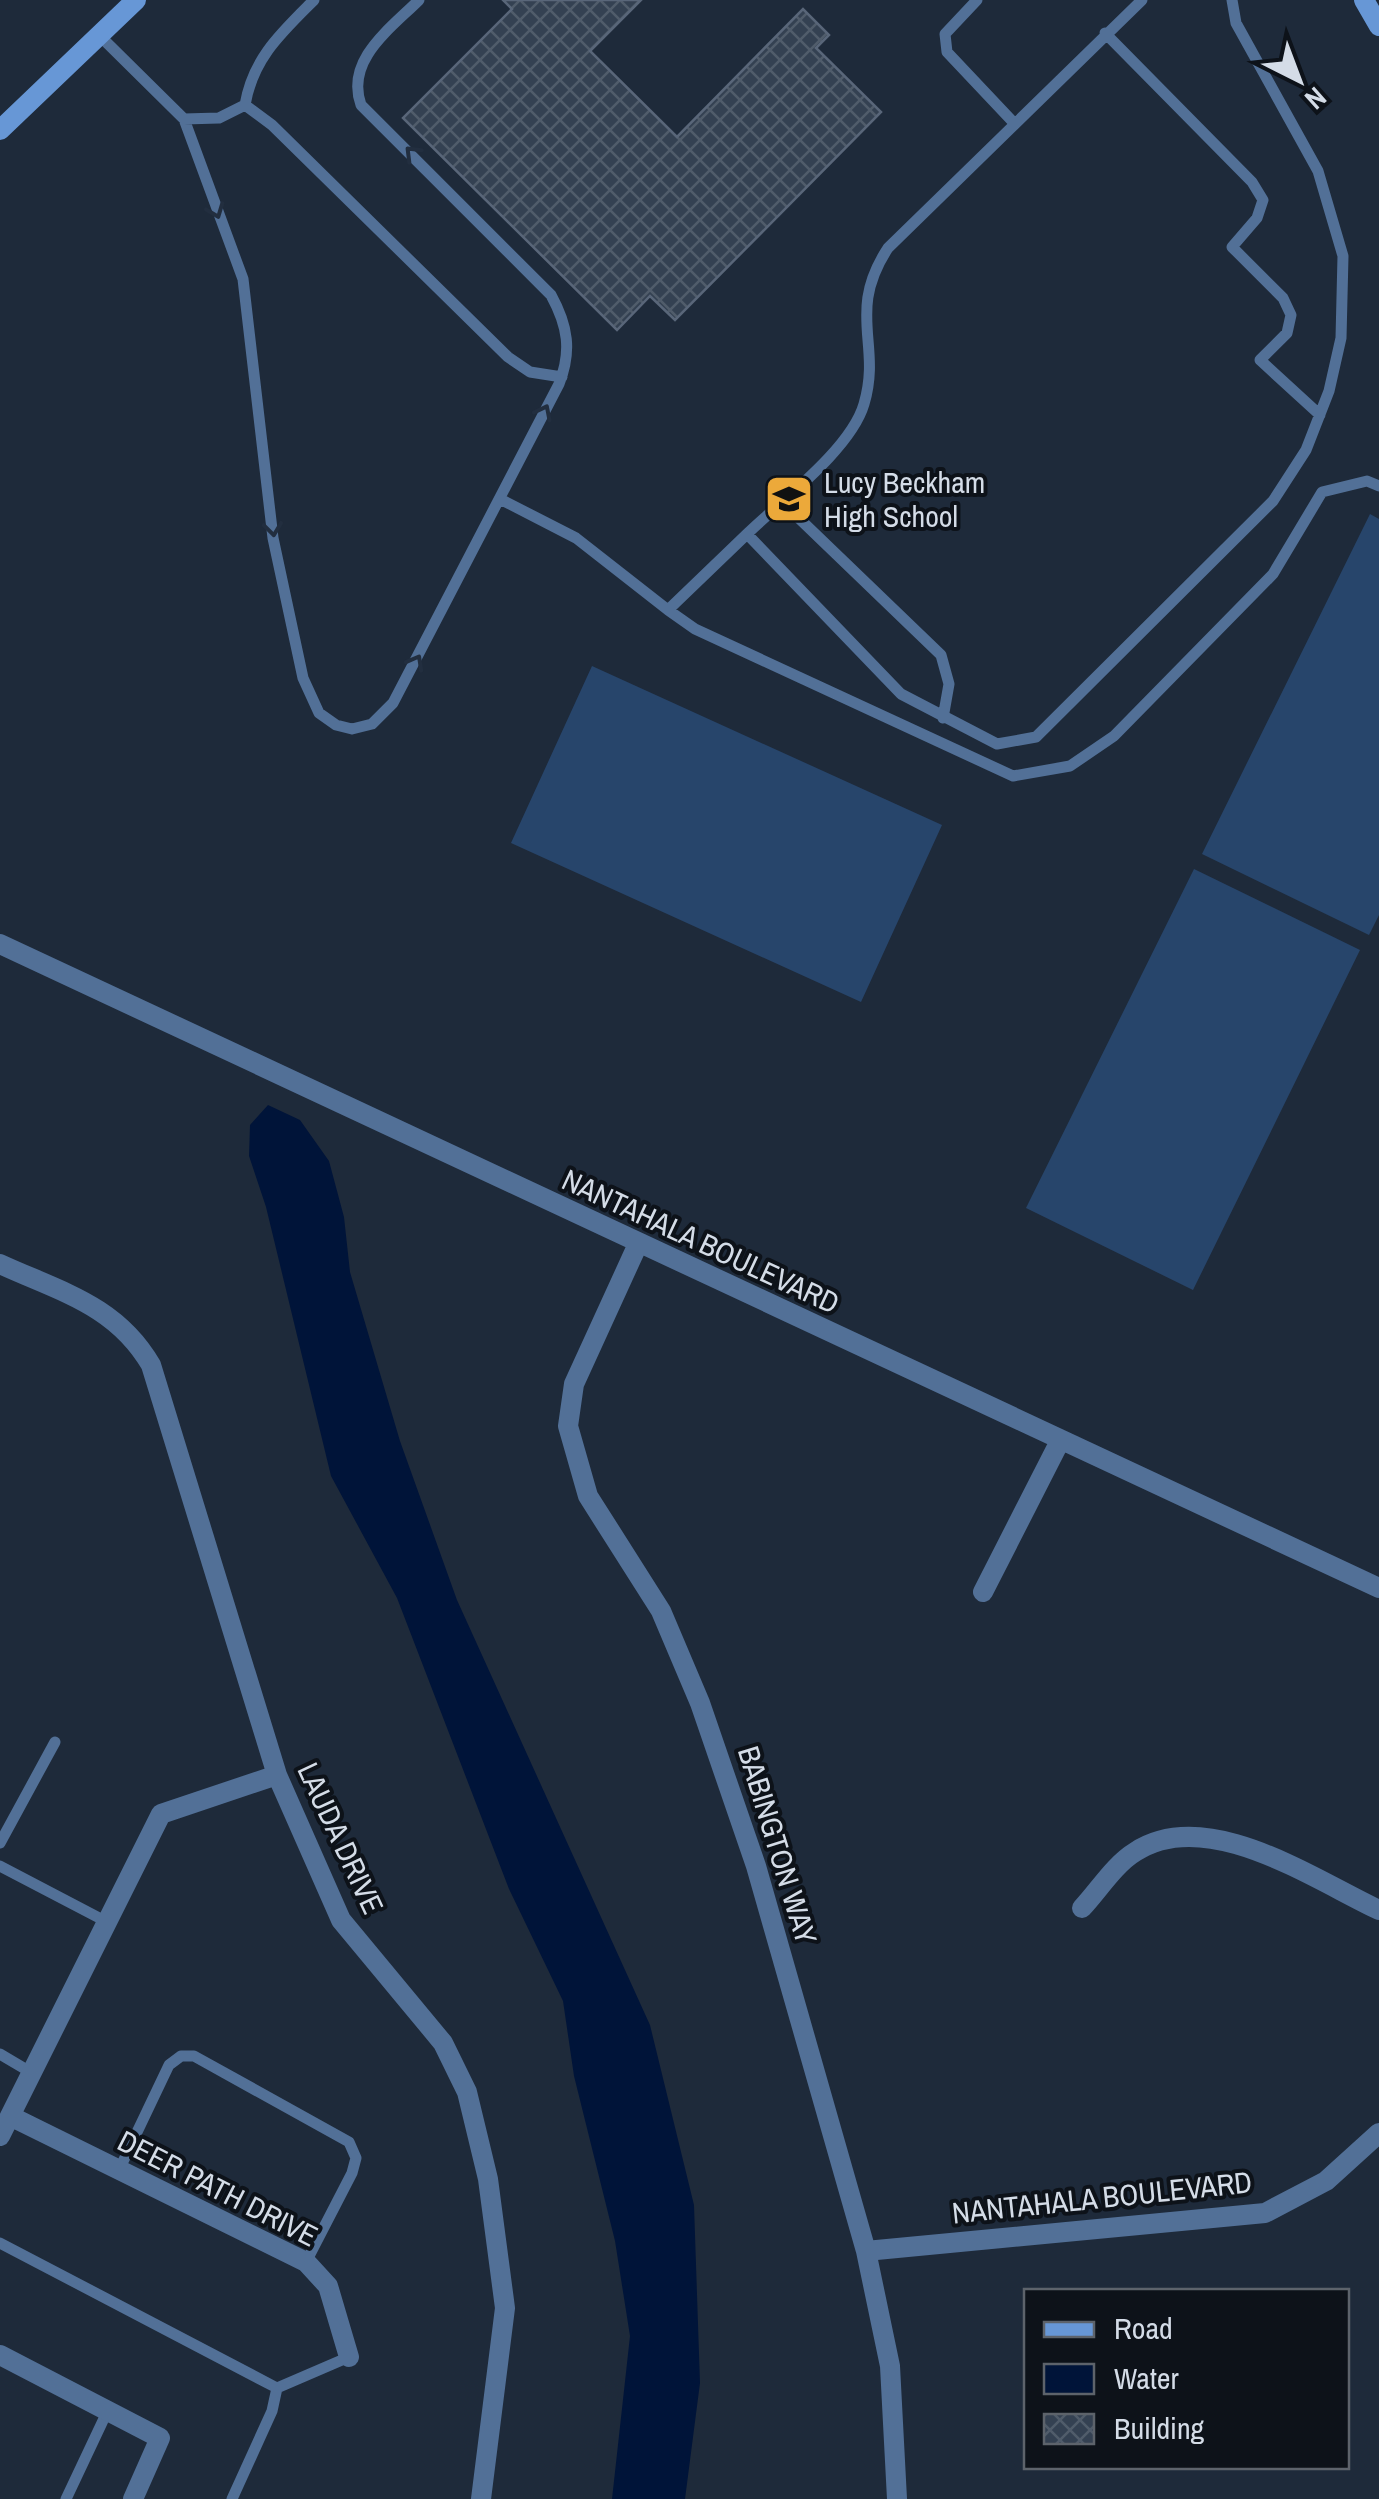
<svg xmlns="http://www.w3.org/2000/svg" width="1379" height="2499" viewBox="0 0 1379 2499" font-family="'Archivo Narrow',sans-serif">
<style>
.pitch{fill:#27456b}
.water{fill:#001439}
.building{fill:url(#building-cross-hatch);stroke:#596679;stroke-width:2.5}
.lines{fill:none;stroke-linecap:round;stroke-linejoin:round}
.lane{stroke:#527097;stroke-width:11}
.street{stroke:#527097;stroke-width:20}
.secondary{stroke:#6797d6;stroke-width:20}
.oneway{stroke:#222e3f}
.labels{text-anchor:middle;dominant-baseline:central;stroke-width:8;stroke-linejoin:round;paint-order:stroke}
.poi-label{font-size:30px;fill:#d4dce7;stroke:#0d1219;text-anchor:start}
.street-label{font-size:30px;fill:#d4dce7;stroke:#0d1219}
</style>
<defs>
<pattern id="building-cross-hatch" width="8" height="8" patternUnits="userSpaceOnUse" patternTransform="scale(2.5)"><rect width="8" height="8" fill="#344152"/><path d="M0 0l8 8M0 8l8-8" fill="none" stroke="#505c6b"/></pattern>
</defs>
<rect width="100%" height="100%" fill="#1e2a3a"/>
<path class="pitch" d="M 1370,514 L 1379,519 L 1379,915 L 1369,935 L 1202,854 Z
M 592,666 L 942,825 L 861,1002 L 511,843 Z
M 1194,869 L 1360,950 L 1193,1290 L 1026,1208 Z"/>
<path class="water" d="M 268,1105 L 300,1120 L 329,1161 L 344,1217 L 350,1272 L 400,1441 L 457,1600 L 650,2025 L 694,2205 L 700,2383 L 685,2499 L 612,2499 L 630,2336 L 615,2241 L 574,2076 L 563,2001 L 509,1889 L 397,1598 L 331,1476 L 266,1207 L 249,1156 L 250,1125 Z"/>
<path class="building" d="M 503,0 L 641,0 L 590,51 L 677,137 L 803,9 L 829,35 L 816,48 L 881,112 L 675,320 L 650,296 L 617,330 L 403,118 L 512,9 Z"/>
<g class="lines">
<path class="lane" d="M 977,0 L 945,34 L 947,52 L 1014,123
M 1142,0 L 888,248 C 846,312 882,344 864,404 C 851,449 781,501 747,534 L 901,694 L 997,744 L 1036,737 L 1273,501 L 1306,450 L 1329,391 L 1341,338 L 1343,256 L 1318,171 L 1236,23 L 1232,0
M 1105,33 L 1252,182 L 1263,200 L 1257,218 L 1232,247 L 1283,298 L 1291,315 L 1287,333 L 1260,360 L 1320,415
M 99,35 L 184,119 L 219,118 L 245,105 C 253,58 281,33 314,0
M 245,105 L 272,125 L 508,357 L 530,372 L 562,377
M 184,119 L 243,279 L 273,538 L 303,678 L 319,713 L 336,725 L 352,729 L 372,724 L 393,703 L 559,384 C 572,351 568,326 551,295 L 361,105 C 345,60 390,29 419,0
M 500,499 L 576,538 L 668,610 L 747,534
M 781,501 L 941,655 L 949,684 L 943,718
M 668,610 L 695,629 L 1013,776 L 1070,766 L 1114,736 L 1273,574 L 1322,492 L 1367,481 L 1379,486
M 0,1843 L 55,1742
M 0,1866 L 107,1922
M 0,2054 L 32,2073
M 119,2170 L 169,2065 L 181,2056 L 194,2056 L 349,2142 L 356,2158 L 352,2173 L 306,2262
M 0,2243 L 277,2388 L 272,2411 L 232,2499
M 277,2388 L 349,2357
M 66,2499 L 108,2410"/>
<path class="street" d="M 0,944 L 1379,1588
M 638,1244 L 574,1384 L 568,1426 L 588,1496 L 661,1611 L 700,1703 L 756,1866 L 866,2251 L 890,2366 L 897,2499
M 0,1264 C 61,1292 116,1305 151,1365 L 277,1775 L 341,1920 L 443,2043 L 467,2092 L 488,2179 L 505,2308 L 481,2499
M 983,1592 L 1060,1441
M 1082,1908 C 1098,1891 1115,1864 1135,1852 C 1206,1805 1313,1879 1379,1910
M 10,2116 L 306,2262 L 328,2286 L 349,2357
M 0,2136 L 161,1814 L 277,1775
M 866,2251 L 1265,2213 L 1326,2181 L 1379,2133
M 0,2355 L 160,2438 L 133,2499"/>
<path class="secondary" d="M 1364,0 L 1379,26
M 0,130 L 136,0"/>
</g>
<defs><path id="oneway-chevron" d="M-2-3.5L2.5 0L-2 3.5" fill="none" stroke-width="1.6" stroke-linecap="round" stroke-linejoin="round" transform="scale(2.5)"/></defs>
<g class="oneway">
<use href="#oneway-chevron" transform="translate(412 153) rotate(-135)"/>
<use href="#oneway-chevron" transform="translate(216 211) rotate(69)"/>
<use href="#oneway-chevron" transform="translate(544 412) rotate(-63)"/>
<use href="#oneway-chevron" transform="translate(273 529) rotate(83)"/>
<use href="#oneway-chevron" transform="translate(416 662) rotate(-61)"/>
</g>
<defs>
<g id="school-square" transform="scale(2.5)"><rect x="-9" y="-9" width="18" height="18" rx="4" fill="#eca93a" stroke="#0d1219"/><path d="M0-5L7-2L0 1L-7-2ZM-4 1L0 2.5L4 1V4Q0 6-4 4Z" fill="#111"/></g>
</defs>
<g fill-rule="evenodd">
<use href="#school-square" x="789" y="499"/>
</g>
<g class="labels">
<g class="poi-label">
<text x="824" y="482">Lucy Beckham<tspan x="824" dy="34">High School</tspan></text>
</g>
<g class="street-label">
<text transform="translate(701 1241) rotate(25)">NANTAHALA BOULEVARD</text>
<text transform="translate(341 1838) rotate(65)">LAUDA DRIVE</text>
<text transform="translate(778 1845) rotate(73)">BABINGTON WAY</text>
<text transform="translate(218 2188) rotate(27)">DEER PATH DRIVE</text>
<text transform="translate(1102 2197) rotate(-6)">NANTAHALA BOULEVARD</text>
</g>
</g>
<rect x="1024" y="2289" width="325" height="180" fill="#0d1219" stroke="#5d636b" stroke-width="2.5"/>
<rect x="1044" y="2322" width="50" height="15" fill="#6797d6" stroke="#5d636b" stroke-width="2.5"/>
<text x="1114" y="2339" font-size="30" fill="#d4dce7">Road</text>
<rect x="1044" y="2364" width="50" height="30" fill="#001439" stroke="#5d636b" stroke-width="2.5"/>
<text x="1114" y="2389" font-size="30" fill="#d4dce7">Water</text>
<rect x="1044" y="2414" width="50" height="30" fill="url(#building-cross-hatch)" stroke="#5d636b" stroke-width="2.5"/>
<text x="1114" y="2439" font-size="30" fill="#d4dce7">Building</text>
<g transform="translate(1299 80) rotate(138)" stroke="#0d1219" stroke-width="8" paint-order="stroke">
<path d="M0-8L18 38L0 25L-18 38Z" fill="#d4dce7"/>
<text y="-15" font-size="28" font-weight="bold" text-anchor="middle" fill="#d4dce7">N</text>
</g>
</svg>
